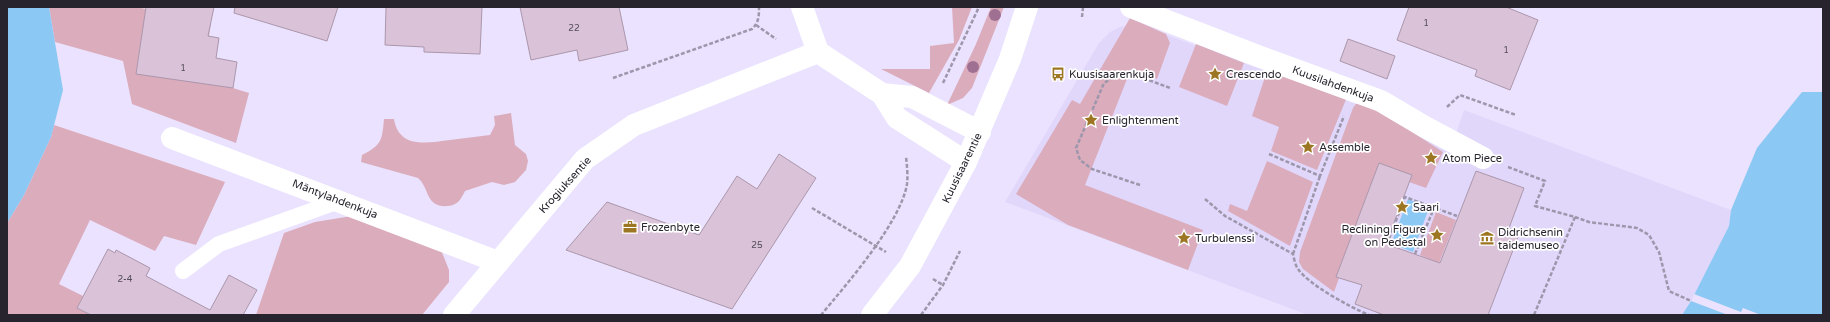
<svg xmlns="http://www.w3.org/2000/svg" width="1830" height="322" viewBox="0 0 1830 322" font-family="'Varela Round',sans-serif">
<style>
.built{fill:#e1d7fb}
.green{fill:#dbacbc}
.water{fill:#8bc8f4}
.pier{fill:#eae2fe}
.building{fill:#dac3d9;stroke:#ab96ab}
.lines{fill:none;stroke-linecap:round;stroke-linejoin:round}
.path{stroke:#9d97ac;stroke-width:2.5;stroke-dasharray:4 2;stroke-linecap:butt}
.service{stroke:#fff;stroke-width:16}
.minor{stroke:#fff;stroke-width:22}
.secondary{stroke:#fff;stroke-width:22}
.tree{fill:#9f7092}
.labels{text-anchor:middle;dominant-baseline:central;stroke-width:3.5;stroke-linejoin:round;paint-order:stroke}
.number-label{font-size:9px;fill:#544c59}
.poi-label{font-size:11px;fill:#27242e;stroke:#fff;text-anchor:start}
.street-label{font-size:11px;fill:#27242e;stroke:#fff}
</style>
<rect width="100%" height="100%" fill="#eae2fe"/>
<path class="built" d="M 1130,25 L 1145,27 L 1454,140 L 1464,110 L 1731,210 L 1729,226 L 1691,301 L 1682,315 L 1308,315 L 1005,202 L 1099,43 L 1110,32 L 1120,27 Z"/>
<path class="green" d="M 49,7 L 136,7 L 211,22 L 209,36 L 143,27 L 136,73 L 233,88 L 249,93 L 236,143 L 132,104 L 123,61 L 55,42 Z
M 952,7 L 972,7 L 959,40 L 929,93 L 881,69 L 930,69 L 930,46 L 954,43 Z
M 991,7 L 1004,7 L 972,88 L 963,98 L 947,105 L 976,44 Z
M 1130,18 L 1166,34 L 1170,43 L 1157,79 L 1131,69 L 1085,185 L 1203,230 L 1188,270 L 1068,225 L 1016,194 L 1072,100 L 1080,104 Z
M 1196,44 L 1244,63 L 1227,106 L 1179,87 Z
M 1267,71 L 1347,97 L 1317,170 L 1271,151 L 1279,127 L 1252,116 Z
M 1358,101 L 1366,102 L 1443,152 L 1426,188 L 1409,182 L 1411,175 L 1379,163 L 1336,277 L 1339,278 L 1334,292 L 1303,269 L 1299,262 L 1300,252 L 1353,108 Z
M 511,113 L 515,145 L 526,154 L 528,161 L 526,170 L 515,182 L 504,185 L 492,182 L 465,191 C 461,199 458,205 448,206 C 425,208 430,188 418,178 L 361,162 L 362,155 C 382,145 382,140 384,119 L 394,119 C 399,149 427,143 450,140 C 463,138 477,137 490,135 L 495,125 L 494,116 Z
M 54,125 L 225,182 L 196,245 L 164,236 L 155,251 L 90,220 L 59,284 L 83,296 L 77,308 L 91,315 L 7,315 L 7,223 L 24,195 L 51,137 Z
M 1267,161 L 1313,182 L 1290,246 L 1228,211 L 1230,204 L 1247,211 Z
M 1436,212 L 1456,220 L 1439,263 L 1420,255 Z
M 352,216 L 441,250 L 449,270 L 449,282 L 422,315 L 256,315 L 284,233 L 315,222 Z"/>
<path class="water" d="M 7,7 L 49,7 L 63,90 L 51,137 L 24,195 L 7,223 Z
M 1802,92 L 1823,92 L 1823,315 L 1682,315 L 1691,301 L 1729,226 L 1731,210 L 1757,148 Z
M 1408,199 L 1429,208 L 1413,252 L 1391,244 Z"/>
<path class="pier" d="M 1694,294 L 1741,312 L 1743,308 L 1761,315 L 1728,315 L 1691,301 Z"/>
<path class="building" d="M 146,7 L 214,7 L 208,36 L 219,38 L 216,58 L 237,62 L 233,88 L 136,74 Z
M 235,7 L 338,7 L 327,41 L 234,13 Z
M 386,7 L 482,7 L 480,54 L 424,52 L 424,47 L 385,45 Z
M 520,7 L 619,7 L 628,50 L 579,61 L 577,50 L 531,60 Z
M 1409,7 L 1506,7 L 1538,20 L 1510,90 L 1475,76 L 1477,70 L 1397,40 Z
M 1348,39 L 1395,56 L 1387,79 L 1340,61 Z
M 779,154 L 816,178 L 732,309 L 566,250 L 607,202 L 699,235 L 737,176 L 757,189 Z
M 1379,163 L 1412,175 L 1386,244 L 1440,263 L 1476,171 L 1524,188 L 1509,228 L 1520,232 L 1488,315 L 1384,315 L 1355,304 L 1362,285 L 1336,277 Z
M 108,249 L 115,253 L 116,250 L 150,268 L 146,276 L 210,310 L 229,275 L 257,290 L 243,315 L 91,315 L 77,308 Z"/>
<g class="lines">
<path class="path" d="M 1082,17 L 1083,7
M 756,25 L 776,39
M 613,78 L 752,29 C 759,22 759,16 759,7
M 943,83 L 979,7
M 1447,107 L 1460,95 L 1516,115
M 1269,154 L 1320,176 L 1344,116
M 1508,167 L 1545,181 L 1535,206 L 1575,217 L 1534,315
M 1140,185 L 1092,169 L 1080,160 L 1076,148 L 1104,83 L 1117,75 L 1130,73 L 1170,88
M 1205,199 L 1225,216 L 1293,254 C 1294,258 1295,265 1298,269 C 1309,285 1350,307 1369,315
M 812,208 L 886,252
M 1575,217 L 1589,222 L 1637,228 L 1649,235 L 1659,252 L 1669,291 L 1691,301
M 1387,244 L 1405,197 L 1457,216
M 1293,254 L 1320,176
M 1415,254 L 1434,208
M 933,279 L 943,285
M 821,315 C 846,285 901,222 907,184 C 908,176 907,165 906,157
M 921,315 L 943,285 L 960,251"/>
<path class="service" d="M 183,271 L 219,244 L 339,201"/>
<path class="minor" d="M 802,7 L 818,52 L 882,94 L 897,118 L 966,162
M 1131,7 L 1258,56 L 1381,101 L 1425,127 L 1483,158
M 882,94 L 912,97 L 980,132
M 172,138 L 498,262
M 454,315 L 585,159 L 634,125 L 818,52"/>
<path class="secondary" d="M 872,315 L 910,266 L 966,162 L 1010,59 L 1027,7"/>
</g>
<g class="tree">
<circle cx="995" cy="15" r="6"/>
<circle cx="973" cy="67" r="6"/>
</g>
<defs>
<g id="bus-bare" transform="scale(1.08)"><path d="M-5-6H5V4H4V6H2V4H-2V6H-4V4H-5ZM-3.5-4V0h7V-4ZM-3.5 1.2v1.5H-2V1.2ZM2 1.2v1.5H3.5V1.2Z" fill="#9d7623" stroke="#fff" stroke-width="2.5" paint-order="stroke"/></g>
<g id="sight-bare" transform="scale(1.08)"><path d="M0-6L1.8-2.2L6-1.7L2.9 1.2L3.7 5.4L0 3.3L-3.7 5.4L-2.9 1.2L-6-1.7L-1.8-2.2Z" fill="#9d7623" stroke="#fff" stroke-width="2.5" paint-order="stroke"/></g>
<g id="office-bare" transform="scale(1.08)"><path d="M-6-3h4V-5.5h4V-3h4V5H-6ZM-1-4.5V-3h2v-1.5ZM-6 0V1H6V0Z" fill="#9d7623" stroke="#fff" stroke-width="2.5" paint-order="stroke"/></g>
<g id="museum-bare" transform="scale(1.08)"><path d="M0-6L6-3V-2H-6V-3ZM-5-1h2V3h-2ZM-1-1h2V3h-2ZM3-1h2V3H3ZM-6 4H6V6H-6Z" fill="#9d7623" stroke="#fff" stroke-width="2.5" paint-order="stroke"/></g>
</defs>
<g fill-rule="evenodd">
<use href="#bus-bare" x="1058" y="74"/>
<use href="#sight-bare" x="1215" y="74"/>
<use href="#sight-bare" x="1091" y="120"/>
<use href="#sight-bare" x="1308" y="147"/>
<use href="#sight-bare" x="1431" y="158"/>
<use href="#sight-bare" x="1402" y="207"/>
<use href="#office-bare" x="630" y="227"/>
<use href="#sight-bare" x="1437" y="235"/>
<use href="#sight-bare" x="1184" y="238"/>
<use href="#museum-bare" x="1487" y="238"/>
</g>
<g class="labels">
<g class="number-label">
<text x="1426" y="23">1</text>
<text x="574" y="28">22</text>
<text x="1506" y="50">1</text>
<text x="183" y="68">1</text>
<text x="757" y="245">25</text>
<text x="125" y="279">2-4</text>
</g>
<g class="poi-label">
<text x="1069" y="74">Kuusisaarenkuja</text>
<text x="1226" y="74">Crescendo</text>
<text x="1102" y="120">Enlightenment</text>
<text x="1319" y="147">Assemble</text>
<text x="1442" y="158">Atom Piece</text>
<text x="1413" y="207">Saari</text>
<text x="641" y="227">Frozenbyte</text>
<text x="1426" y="229" text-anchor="end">Reclining Figure<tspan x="1426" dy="13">on Pedestal</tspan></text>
<text x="1498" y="232">Didrichsenin<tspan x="1498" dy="13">taidemuseo</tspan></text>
<text x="1195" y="238">Turbulenssi</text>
</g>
<g class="street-label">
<text transform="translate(1333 84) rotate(20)">Kuusilahdenkuja</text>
<text transform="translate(962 168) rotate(-64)">Kuusisaarentie</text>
<text transform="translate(565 185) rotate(-48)">Krogiuksentie</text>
<text transform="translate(335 199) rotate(21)">Mäntylahdenkuja</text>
</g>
</g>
<rect width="1830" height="322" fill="none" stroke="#27242e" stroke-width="16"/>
</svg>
